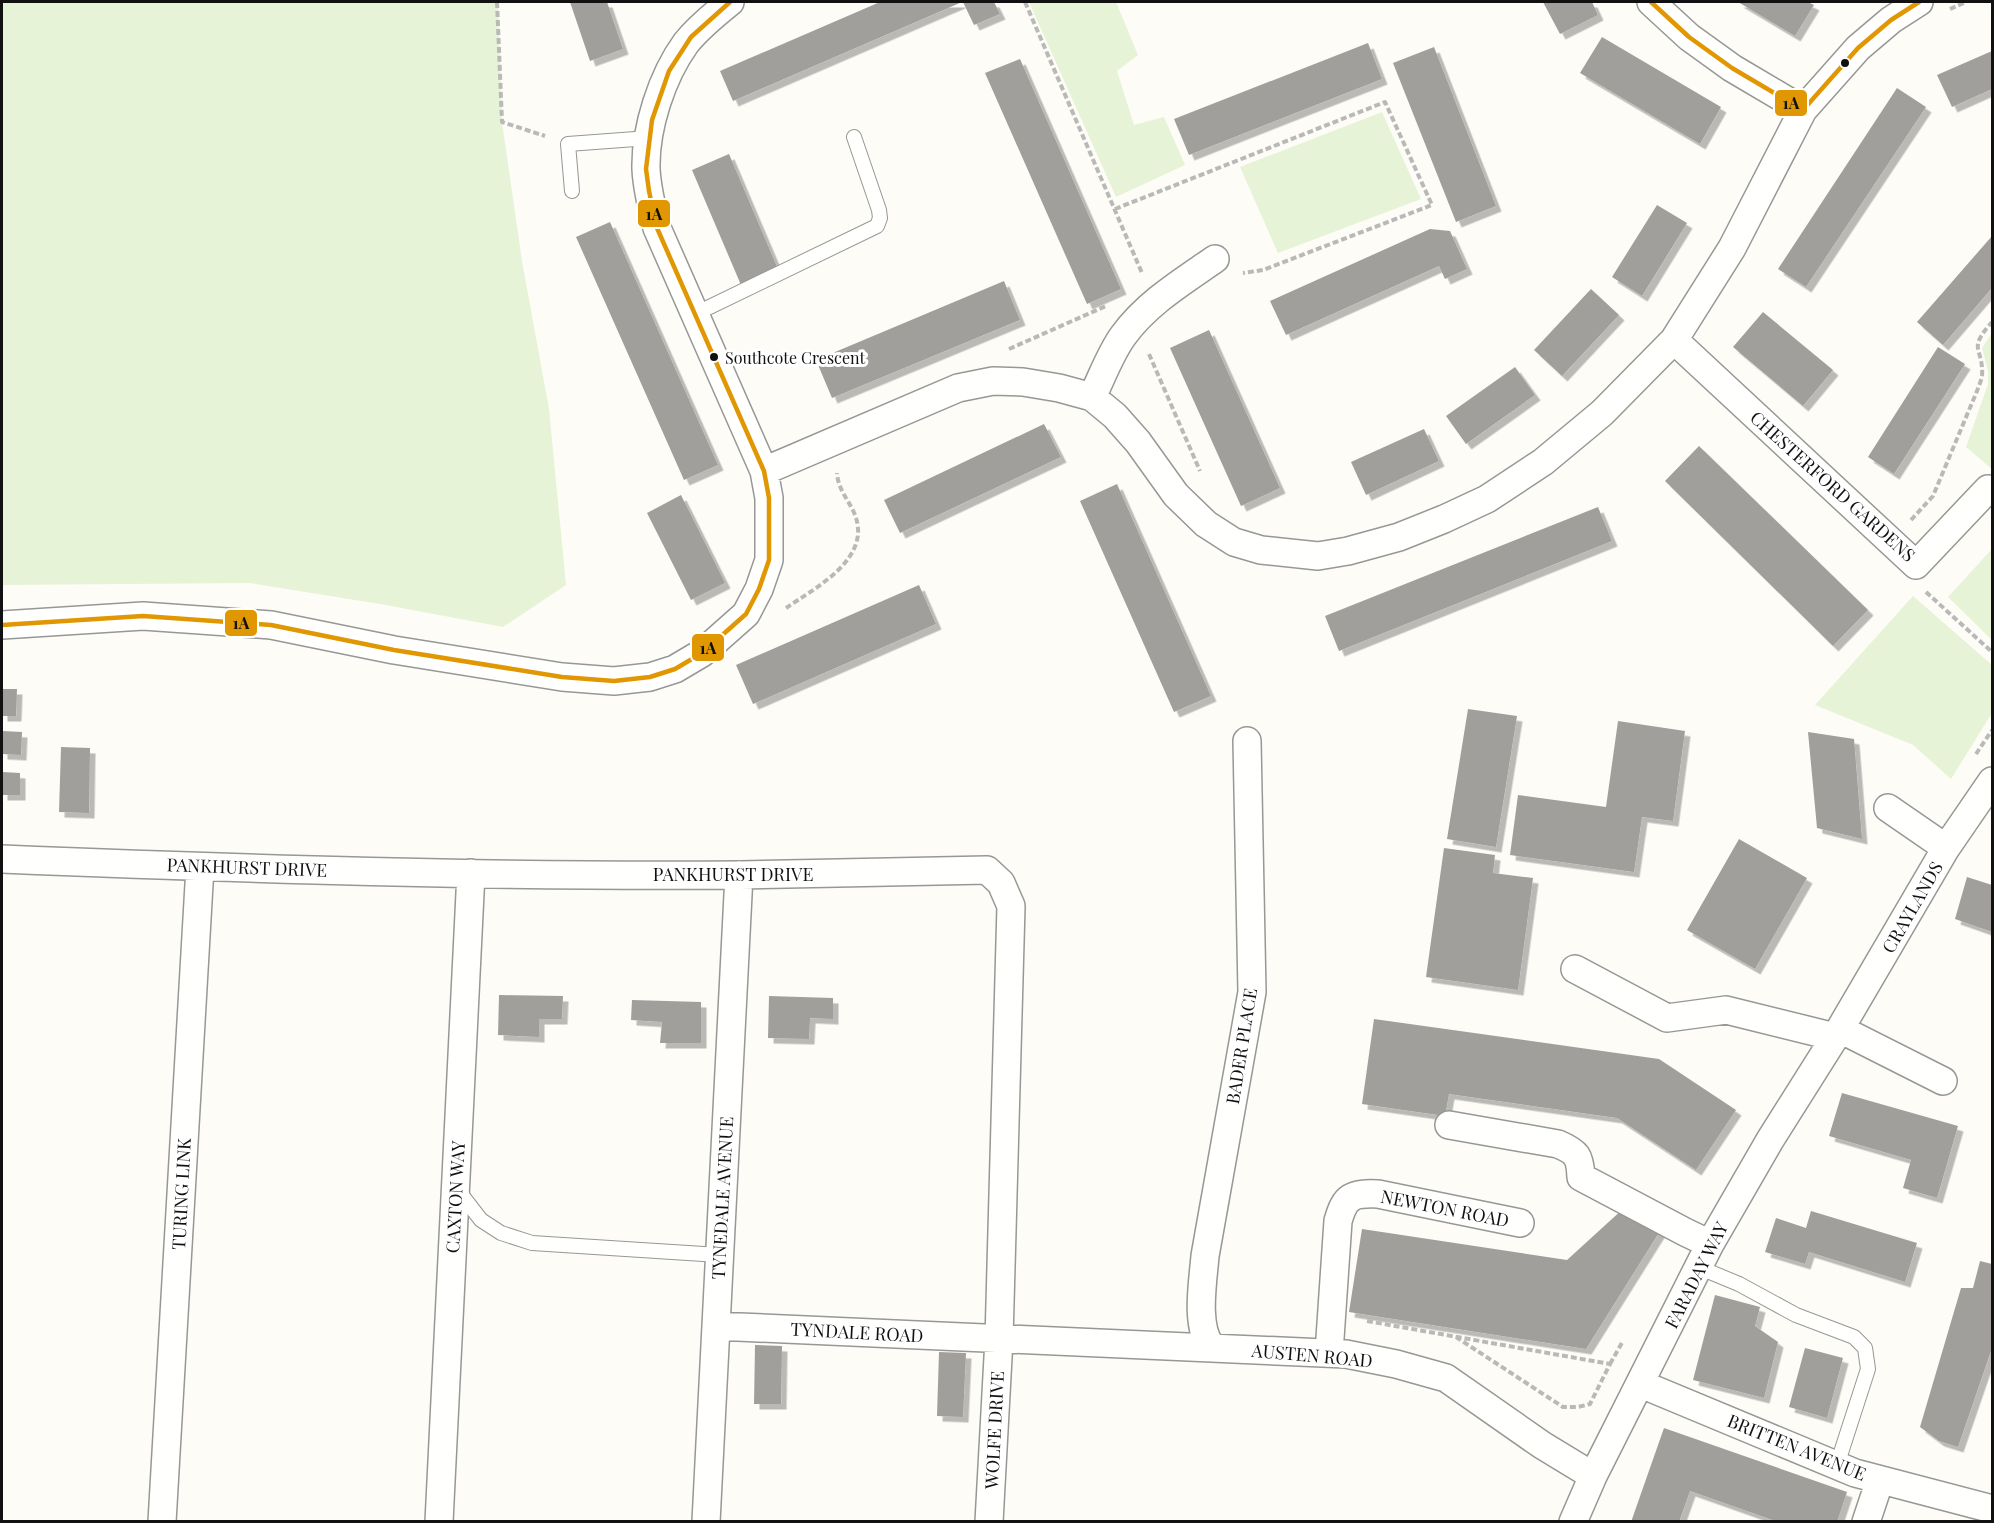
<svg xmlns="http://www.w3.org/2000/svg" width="1994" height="1523" viewBox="0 0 1994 1523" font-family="'Playfair Display',serif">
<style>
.green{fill:#e7f3d7}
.building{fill:#a19f9c;filter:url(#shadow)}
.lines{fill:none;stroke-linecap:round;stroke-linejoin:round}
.service-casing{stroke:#979795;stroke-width:16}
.minor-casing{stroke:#979795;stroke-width:30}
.path{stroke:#b9b9b8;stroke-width:4;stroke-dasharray:6 3;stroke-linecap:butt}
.service{stroke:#fffffe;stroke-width:14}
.minor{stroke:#fffffe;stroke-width:27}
.bus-1-casing{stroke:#fff;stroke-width:9}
.bus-1{stroke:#e09702;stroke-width:4.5}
.bus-dot{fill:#111;stroke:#fff;stroke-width:2}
.labels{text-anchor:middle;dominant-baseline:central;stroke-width:6;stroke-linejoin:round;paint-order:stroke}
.bus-label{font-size:16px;fill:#111;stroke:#fff;text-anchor:start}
.street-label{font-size:18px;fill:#111;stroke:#fff}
.line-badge{stroke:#fff;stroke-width:2}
.pale-badge-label{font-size:16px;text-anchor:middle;font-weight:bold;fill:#111}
</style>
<defs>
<filter id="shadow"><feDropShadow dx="5.5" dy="5.5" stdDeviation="0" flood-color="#0004"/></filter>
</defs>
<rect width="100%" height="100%" fill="#fdfcf7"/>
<path class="green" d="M 2,2 L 498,2 L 502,122 L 522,261 L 549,409 L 566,585 L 503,627 L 386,605 L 250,583 L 2,585 Z
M 1029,2 L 1116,2 L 1138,55 L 1117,71 L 1134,125 L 1164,117 L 1185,165 L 1116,197 Z
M 1382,112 L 1421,199 L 1278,253 L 1240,167 Z
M 1992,333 L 1992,469 L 1966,447 L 1988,384 L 1988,371 L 1982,348 Z
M 1992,549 L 1992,640 L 1948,597 Z
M 1913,596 L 1992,665 L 1992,713 L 1951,779 L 1913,745 L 1815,705 Z"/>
<path class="building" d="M 570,2 L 607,2 L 623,49 L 590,61 Z
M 880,2 L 962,2 L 733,101 L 720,71 Z
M 963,2 L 994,2 L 1000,14 L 974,25 Z
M 1543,2 L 1592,2 L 1598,15 L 1560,34 Z
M 1738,2 L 1808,2 L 1814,5 L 1795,36 Z
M 1602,37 L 1721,107 L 1700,144 L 1580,73 Z
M 1368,43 L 1382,79 L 1189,155 L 1174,119 Z
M 1434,47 L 1496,206 L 1456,222 L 1393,63 Z
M 1992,51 L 1992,89 L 1952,107 L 1937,75 Z
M 1020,59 L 1121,289 L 1087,304 L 985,73 Z
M 1897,88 L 1926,107 L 1806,287 L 1778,269 Z
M 729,154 L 778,269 L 741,285 L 692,170 Z
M 1657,205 L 1687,223 L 1642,296 L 1612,277 Z
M 610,222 L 718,465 L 684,480 L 576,237 Z
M 1430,229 L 1450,231 L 1467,269 L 1445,279 L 1439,266 L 1286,335 L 1270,301 Z
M 1992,236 L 1992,288 L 1943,345 L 1917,322 Z
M 1004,281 L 1020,320 L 832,398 L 816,360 Z
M 1591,289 L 1619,315 L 1562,376 L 1534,350 Z
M 1763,312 L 1833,370 L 1803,406 L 1733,347 Z
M 1209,330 L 1280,488 L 1241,506 L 1170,348 Z
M 1938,347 L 1965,364 L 1894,474 L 1868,457 Z
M 1515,367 L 1535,395 L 1466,444 L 1446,416 Z
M 1044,424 L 1061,457 L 900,533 L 884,500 Z
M 1424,429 L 1439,461 L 1366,495 L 1351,462 Z
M 1699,446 L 1868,610 L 1833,646 L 1665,481 Z
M 1117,484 L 1211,696 L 1174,712 L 1080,501 Z
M 681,495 L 725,583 L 691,600 L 647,513 Z
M 1598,507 L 1612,541 L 1339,651 L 1325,616 Z
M 919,585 L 936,624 L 753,704 L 736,665 Z
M 2,689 L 17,689 L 16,716 L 2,716 Z
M 1468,709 L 1517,716 L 1496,847 L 1447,839 Z
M 1618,721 L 1685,731 L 1673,821 L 1642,817 L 1634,872 L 1510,855 L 1518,795 L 1606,807 Z
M 2,731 L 22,732 L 21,755 L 2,754 Z
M 1808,732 L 1854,739 L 1862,839 L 1817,828 Z
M 61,747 L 90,748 L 89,813 L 59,812 Z
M 2,772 L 20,773 L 20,795 L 2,795 Z
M 1739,839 L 1807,878 L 1755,969 L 1687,930 Z
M 1444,848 L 1495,855 L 1493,873 L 1533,878 L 1518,990 L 1426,977 Z
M 1967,877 L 1992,885 L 1992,932 L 1955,919 Z
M 499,995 L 563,996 L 562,1019 L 539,1019 L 539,1037 L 498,1035 Z
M 769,996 L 833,998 L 833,1019 L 810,1018 L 809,1039 L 768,1038 Z
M 632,1000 L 701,1002 L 701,1043 L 660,1043 L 662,1022 L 631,1020 Z
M 1374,1019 L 1659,1059 L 1736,1110 L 1696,1170 L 1617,1118 L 1449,1094 L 1445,1116 L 1362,1104 Z
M 1842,1093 L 1958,1126 L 1937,1198 L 1903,1188 L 1911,1160 L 1829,1136 Z
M 1624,1208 L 1660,1231 L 1586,1349 L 1349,1312 L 1362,1229 L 1567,1260 Z
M 1811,1211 L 1917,1243 L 1905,1282 L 1809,1252 L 1805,1264 L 1765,1252 L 1776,1218 L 1806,1228 Z
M 1980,1261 L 1992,1264 L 1992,1348 L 1958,1447 L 1939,1441 L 1920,1427 L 1961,1288 L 1973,1288 Z
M 1715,1295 L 1760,1307 L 1755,1326 L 1778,1342 L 1764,1398 L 1693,1380 Z
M 755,1345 L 782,1346 L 781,1404 L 754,1404 Z
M 1805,1348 L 1843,1358 L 1827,1418 L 1789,1407 Z
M 939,1352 L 966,1353 L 963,1417 L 937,1416 Z
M 1664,1428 L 1847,1492 L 1837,1522 L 1778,1522 L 1690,1491 L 1679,1522 L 1631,1522 Z"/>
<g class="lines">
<g class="service-casing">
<path id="service" d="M 572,191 L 568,144 L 649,138
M 695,314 L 877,226 L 880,218 L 879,210 L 854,137
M 457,1189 L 481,1220 L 501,1233 L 532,1243 L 719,1255
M 1698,1267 L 1739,1284 L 1796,1315 L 1854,1337 L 1865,1348 L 1868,1369 L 1837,1465"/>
</g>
<g class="minor-casing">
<path id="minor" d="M 1651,2 L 1689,37 L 1732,68 L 1803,110
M 1674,340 L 1916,565 L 1988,489
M 1092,397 C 1102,377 1110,354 1123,336 C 1147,303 1182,282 1215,259
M 764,471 L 958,388 L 993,381 L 1023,382 L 1059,388 L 1092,397 L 1115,416 L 1138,442 L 1176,495 L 1206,524 L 1234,542 L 1261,550 L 1318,556 L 1348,551 L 1399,537 L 1444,519 L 1487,499 L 1543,462 L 1602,413 L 1674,340 L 1732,248 L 1803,110 L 1858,48 L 1891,20 L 1919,2
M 2,625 L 143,616 L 271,625 L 394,650 L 562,677 L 614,681 L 650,677 L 675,669 L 702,653 L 746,614 L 759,589 L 769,560 L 769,498 L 764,471 L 657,228 C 652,209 647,189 646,169 C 645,128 662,76 686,43 C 698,28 715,14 730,2
M 1888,808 L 1946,848
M 2,859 C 247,869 494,877 740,875 C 822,874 905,871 987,870 L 1001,883 L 1011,906 L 999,1339 L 989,1522
M 1575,969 L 1667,1018 L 1726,1010 L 1835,1037
M 1840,1029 L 1943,1081
M 1449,1125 L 1558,1144 C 1577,1152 1580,1156 1581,1177 L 1685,1232 L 1710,1244
M 716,1326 L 1346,1354 L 1396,1364 L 1446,1378 L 1542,1445 L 1593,1476
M 1211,1346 C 1195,1326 1203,1281 1205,1256 L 1252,992 L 1247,741
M 1329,1353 L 1338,1221 C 1345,1196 1352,1193 1378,1194 L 1520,1223
M 1641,1384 L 1855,1473 L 1992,1509
M 162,1522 L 200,867
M 439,1522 L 471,873
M 706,1522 L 739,875
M 1573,1522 L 1593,1476 L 1710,1244 L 1770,1140 L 1840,1029 L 1946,848 L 1992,781
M 1866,1522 L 1880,1480"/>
</g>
<path class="path" d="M 497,2 L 502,122 L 545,136
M 1025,2 L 1142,273
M 1950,9 L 1966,2
M 1115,209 L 1385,102 L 1432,205 L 1263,270 L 1243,273
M 1009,349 L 1106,306
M 1149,354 L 1200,471
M 1911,520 L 1933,496 L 1977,391 C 1979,386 1981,381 1982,376 C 1984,347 1966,351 1992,322
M 1926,592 L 1992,652
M 786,608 C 815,588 872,559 855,515 C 849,500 838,490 837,473
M 1976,754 L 1992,730
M 1367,1321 L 1610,1364 L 1590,1404 L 1578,1407 L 1563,1407 L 1456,1337
M 1610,1364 L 1623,1341"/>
<use href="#service" class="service"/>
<use href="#minor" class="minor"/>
<g class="bus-1-casing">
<path id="bus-1" d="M 1651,2 L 1689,37 L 1732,68 L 1803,110 L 1858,48 L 1891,20 L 1919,2
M 2,625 L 143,616 L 271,625 L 394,650 L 562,677 L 614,681 L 650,677 L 675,669 L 702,653 L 746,614 L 759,589 L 769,560 L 769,498 L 764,471 L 657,228 L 649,191 L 646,169 L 652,120 L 669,71 L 691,37 L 730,2"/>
</g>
<use href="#bus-1" class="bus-1"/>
</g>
<g class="bus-dot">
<circle cx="1845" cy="63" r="5"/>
<circle cx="714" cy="357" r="5"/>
</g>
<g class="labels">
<g class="bus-label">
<text x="725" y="357">Southcote Crescent</text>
</g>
<g class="street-label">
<text transform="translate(1833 486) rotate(42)">CHESTERFORD GARDENS</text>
<text transform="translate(247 867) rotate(2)">PANKHURST DRIVE</text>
<text x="733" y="874">PANKHURST DRIVE</text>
<text transform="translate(1912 907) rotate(-60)">CRAYLANDS</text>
<text transform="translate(1241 1046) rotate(-81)">BADER PLACE</text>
<text transform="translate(181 1194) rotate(-87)">TURING LINK</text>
<text transform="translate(455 1197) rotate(-87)">CAXTON WAY</text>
<text transform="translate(722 1198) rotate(-87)">TYNEDALE AVENUE</text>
<text transform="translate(1445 1208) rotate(11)">NEWTON ROAD</text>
<text transform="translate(1696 1275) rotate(-63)">FARADAY WAY</text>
<text transform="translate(857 1332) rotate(3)">TYNDALE ROAD</text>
<text transform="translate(1312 1355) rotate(5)">AUSTEN ROAD</text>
<text transform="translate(994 1430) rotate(-87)">WOLFE DRIVE</text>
<text transform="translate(1797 1447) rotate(22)">BRITTEN AVENUE</text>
</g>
</g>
<g class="line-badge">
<rect x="1774" y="89" width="34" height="28" rx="6" fill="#e09702"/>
<rect x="637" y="199" width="34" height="29" rx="6" fill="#e09702"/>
<rect x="224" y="609" width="34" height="28" rx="6" fill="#e09702"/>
<rect x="691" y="633" width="34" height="29" rx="6" fill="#e09702"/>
</g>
<g class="pale-badge-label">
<text x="1791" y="109">1A</text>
<text x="654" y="220">1A</text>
<text x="241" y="629">1A</text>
<text x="708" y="654">1A</text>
</g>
<rect width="1994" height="1523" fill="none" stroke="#111111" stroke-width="6"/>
</svg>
